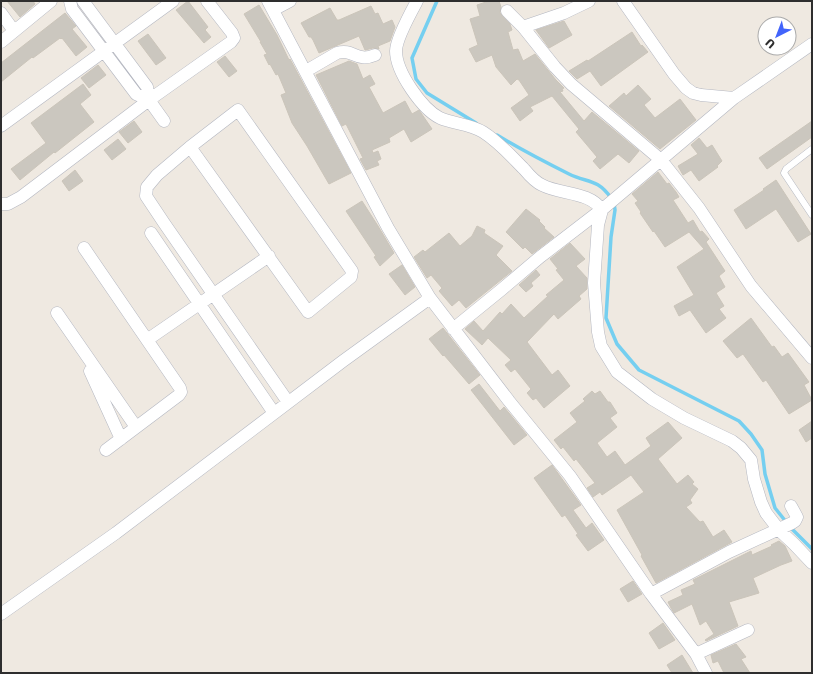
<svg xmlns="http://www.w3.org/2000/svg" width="813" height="674" viewBox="0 0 813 674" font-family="'DejaVu Sans',sans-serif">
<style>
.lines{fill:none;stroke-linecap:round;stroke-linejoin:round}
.stream{stroke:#75cff0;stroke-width:3.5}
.building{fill:#cbc7bf;stroke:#cbc5ba}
.lane-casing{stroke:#b4b7c1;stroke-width:7}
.street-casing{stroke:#b4b7c1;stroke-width:13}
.lane{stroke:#fff;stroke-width:6}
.street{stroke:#fff;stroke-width:12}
</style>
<rect width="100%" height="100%" fill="#efe9e1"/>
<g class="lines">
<path class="stream" d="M 437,1 L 412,58 L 416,79 L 427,93 L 476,123
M 497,135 C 520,149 545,162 569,174 C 587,183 597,178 611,198
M 614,203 L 615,210 L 611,237 L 606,318 L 617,344 L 639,370 L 739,421 L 751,434 L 762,450 L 765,474 L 775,508 L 787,523
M 790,527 L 812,549"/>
</g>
<path class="building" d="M 7,1 L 33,1 L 35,4 L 20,17 Z
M 188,1 L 208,27 L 205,30 L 211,37 L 204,43 L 176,10 Z
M 489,1 L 499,1 L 501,7 L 500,13 L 510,24 L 512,30 L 508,32 L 513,50 L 518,49 L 523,61 L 535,54 L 556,80 L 564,88 L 562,89 L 563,91 L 560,92 L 584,121 L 592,112 L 639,151 L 629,163 L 618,154 L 600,169 L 593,161 L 597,157 L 576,132 L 579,129 L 552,96 L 530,107 L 533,111 L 520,121 L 511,108 L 529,95 L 519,80 L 517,79 L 511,85 L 496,67 L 492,55 L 476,62 L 469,49 L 478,45 L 470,19 L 480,16 L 477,5 Z
M 259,5 L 277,35 L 289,60 L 290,59 L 351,173 L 329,184 L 307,146 L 292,123 L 281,95 L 286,93 L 278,74 L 276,75 L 270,64 L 269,65 L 264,55 L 267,54 L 260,42 L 261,42 L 244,14 Z
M 371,6 L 375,14 L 378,13 L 383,24 L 392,20 L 395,27 L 390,41 L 378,46 L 379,49 L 373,48 L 365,50 L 359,36 L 319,53 L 313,40 L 311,37 L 309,37 L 301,23 L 330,8 L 337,20 L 339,20 Z
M 65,13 L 76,26 L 72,29 L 87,47 L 76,56 L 62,38 L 61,39 L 60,38 L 33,58 L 32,57 L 1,82 L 1,63 Z
M 564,21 L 572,35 L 549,48 L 536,30 Z
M 632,32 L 641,46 L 642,45 L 648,52 L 601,86 L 590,71 L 577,79 L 569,71 L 587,60 L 588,61 Z
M 148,34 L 166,58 L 156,65 L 138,41 Z
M 225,56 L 237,71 L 229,77 L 217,62 Z
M 349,61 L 357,64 L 363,79 L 370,75 L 375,84 L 369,87 L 383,113 L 405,101 L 412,114 L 419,110 L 432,129 L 411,142 L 404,129 L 389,138 L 390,142 L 372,150 L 373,153 L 378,151 L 381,159 L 377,161 L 379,165 L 366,170 L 360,159 L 363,158 L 346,124 L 342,126 L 316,75 Z
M 98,65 L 106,75 L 89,88 L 81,78 Z
M 83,84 L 91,95 L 80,104 L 94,122 L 55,153 L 54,152 L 20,180 L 11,169 L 46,143 L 31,123 Z
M 638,85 L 651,99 L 644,105 L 655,118 L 680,99 L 696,120 L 660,149 L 609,106 L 624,93 L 626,96 Z
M 134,121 L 142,132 L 128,143 L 119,132 Z
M 812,121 L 812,137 L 767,169 L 759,158 Z
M 699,138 L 707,148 L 712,145 L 722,161 L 717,166 L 718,167 L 699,181 L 691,170 L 683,175 L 678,166 L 698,154 L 691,145 Z
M 118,139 L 126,149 L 112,160 L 104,150 Z
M 75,170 L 83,181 L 69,191 L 62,181 Z
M 658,172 L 667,184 L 669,183 L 676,192 L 679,197 L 673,200 L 688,223 L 693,220 L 700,232 L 702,231 L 709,239 L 706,242 L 725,271 L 719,276 L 725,287 L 716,293 L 724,306 L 719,309 L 726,318 L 706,333 L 690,310 L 679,316 L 674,306 L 694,295 L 677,267 L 704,249 L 689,232 L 665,247 L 654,231 L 653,232 L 640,213 L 641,212 L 635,203 L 638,201 L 632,194 Z
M 776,180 L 811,234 L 798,242 L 776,209 L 746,229 L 734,210 L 764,190 L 763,189 Z
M 362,201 L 378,226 L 394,253 L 380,266 L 374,257 L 376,256 L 346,211 Z
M 526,209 L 540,220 L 539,221 L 545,227 L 544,228 L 554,237 L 532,254 L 525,247 L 523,249 L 506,232 Z
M 477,226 L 485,230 L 484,233 L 503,246 L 496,255 L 512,271 L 466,308 L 459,300 L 452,306 L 439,291 L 442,288 L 431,275 L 427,278 L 414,257 L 423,250 L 425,252 L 449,233 L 460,246 L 472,236 Z
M 570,243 L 585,259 L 576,266 L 587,278 L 587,289 L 579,296 L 581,299 L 558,319 L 554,314 L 527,342 L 552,375 L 558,370 L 570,386 L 544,408 L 536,398 L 533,400 L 527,393 L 531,389 L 515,369 L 511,372 L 505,365 L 511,360 L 488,338 L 482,345 L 465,329 L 474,321 L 483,331 L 500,312 L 502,314 L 511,304 L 524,318 L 548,296 L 546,295 L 564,280 L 556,270 L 558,269 L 550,259 Z
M 402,265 L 415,287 L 405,295 L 389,274 Z
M 536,270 L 540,275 L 531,283 L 533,286 L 526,292 L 519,285 Z
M 751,318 L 772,347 L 774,346 L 782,357 L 788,353 L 809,382 L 804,385 L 812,400 L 789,414 L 766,380 L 763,382 L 743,354 L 737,358 L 723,341 Z
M 443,328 L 480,375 L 469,384 L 444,355 L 443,356 L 429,339 Z
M 479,384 L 500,411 L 504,407 L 527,435 L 514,445 L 471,390 Z
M 592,391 L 595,394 L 600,391 L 608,402 L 610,402 L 617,413 L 610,418 L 617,427 L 597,443 L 607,457 L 615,451 L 625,465 L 651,446 L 646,438 L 668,422 L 682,438 L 658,459 L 677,484 L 688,475 L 694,482 L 692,484 L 698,489 L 690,500 L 692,503 L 686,507 L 700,522 L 703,521 L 713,537 L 724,530 L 732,542 L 656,583 L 641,556 L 642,555 L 617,510 L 644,492 L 631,475 L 602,495 L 600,492 L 593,497 L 587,488 L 595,483 L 576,459 L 574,461 L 563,447 L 561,449 L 554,440 L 577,422 L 570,413 L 585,401 L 583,399 Z
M 812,421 L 812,438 L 806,442 L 799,430 Z
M 552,465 L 581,505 L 573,510 L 586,528 L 592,523 L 604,540 L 588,551 L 576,535 L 578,534 L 565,515 L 562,517 L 534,478 Z
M 779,541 L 785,546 L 792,561 L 781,565 L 753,578 L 759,593 L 729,602 L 738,626 L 706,641 L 705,640 L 714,634 L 706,621 L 700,625 L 692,604 L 674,613 L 671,608 L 668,602 L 683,595 L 681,590 L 695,584 L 693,580 L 751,551 L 752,555 L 772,546 L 771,545 Z
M 633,581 L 642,594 L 628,602 L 620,589 Z
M 663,623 L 675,640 L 659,649 L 649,633 Z
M 736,644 L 746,657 L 741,659 L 750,673 L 724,673 L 718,661 L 713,663 L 711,655 Z
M 682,655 L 693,673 L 672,673 L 667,665 Z"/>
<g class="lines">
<g class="lane-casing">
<path id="lane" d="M 812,149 L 786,169 L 784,173 L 812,215"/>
</g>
<g class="street-casing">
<path id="street" d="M 70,1 L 72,9 L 136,94 L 149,100
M 83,1 L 147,87 L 149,100 L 164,121
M 268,1 L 388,228 L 430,298 L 509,401 L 570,476 L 651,594 L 696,654 L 706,673
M 417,1 C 411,12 396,39 396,51 C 396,72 422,109 440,118 C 454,124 470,124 483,132 C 499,142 511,156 524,169 C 529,175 535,182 542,185 C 561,195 589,191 602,210 L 598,225 L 594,283 L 598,332 L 601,346 L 617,372 L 652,399 L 684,418 L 732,441 L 741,448 L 751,460 L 754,479 L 761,502 L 766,513 L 779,530 L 794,544 L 812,563
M 623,1 L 674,74 L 686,88 L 693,93 L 701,95 L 734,98
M 273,10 L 290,1
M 507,11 L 523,27 L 555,67 L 571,84 L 661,160 L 699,208 L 751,286 L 812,358
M 1,13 L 14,31
M 523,27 L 564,13 L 589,1
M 1,42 L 51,1
M 306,71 L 337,53 C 354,48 356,63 375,55
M 1,126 L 173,1
M 190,147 L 308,312 L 351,277 L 352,271 L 238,110 L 190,147 L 157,175 L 147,187 L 146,196 L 164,223 L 288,402
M 1,204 L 8,204 L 21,197 L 149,100 L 231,42 L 234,38 L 232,33 L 207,1
M 151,233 L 274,413
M 84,248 L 180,388 L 181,392 L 179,395 L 106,450
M 57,313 L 136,427
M 453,329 L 501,290 L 540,257 L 605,207 L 734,98 L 812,44
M 147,340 L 269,256
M 90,371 L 121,439
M 651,594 L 729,552 L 792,523 L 795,521 L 797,517 L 791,506
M 1,614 L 116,533 L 343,361 L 430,298
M 696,654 L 748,630"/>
</g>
<use href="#lane" class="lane"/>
<use href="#street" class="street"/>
</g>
<rect width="813" height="674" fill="none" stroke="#2e2e2e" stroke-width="4"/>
<g transform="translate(777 36) rotate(222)"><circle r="19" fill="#ffffff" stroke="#ababab"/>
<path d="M0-3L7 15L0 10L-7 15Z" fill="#4264fb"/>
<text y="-6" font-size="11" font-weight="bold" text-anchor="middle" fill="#2e2e2e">U</text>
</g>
</svg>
